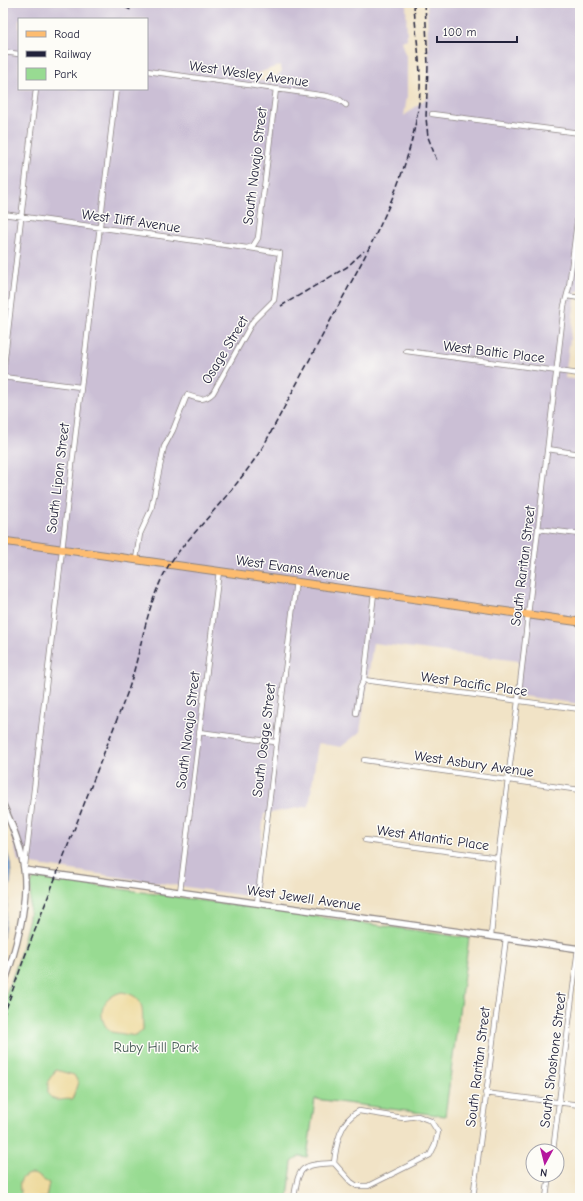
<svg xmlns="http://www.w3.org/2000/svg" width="583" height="1201" viewBox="0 0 583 1201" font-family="'Comic Neue',sans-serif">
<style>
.industrial{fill:#cbbfd5;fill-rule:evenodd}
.green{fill:#98db92;stroke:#5d7e66}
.sand{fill:#eeda9e;stroke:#887e6c}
.water{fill:#74aae2;stroke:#4b668e}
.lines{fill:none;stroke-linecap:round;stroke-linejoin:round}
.minor-casing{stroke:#8a8280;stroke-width:6}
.tertiary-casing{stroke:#8a8280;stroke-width:8}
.primary-casing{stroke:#8a8280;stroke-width:9}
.minor{stroke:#fff;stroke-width:4.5}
.tertiary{stroke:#fff;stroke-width:5.5}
.primary{stroke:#fdbc70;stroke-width:7}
.rail{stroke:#22223b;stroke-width:1.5;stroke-dasharray:6 3;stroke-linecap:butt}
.labels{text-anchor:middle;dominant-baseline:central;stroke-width:3;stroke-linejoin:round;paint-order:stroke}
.street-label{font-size:14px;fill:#22223b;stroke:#fdfcf7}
.park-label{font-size:14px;fill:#455a55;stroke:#fdfcf7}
</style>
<rect width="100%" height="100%" fill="#fdfcf7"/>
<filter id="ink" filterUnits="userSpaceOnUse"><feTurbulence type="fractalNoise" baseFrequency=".025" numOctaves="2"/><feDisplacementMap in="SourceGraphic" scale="8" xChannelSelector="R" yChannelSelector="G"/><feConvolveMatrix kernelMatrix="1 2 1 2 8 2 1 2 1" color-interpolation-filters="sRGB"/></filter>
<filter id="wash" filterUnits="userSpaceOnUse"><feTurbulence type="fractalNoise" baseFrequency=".012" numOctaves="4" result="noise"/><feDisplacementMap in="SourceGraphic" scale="16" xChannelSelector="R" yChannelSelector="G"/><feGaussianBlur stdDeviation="0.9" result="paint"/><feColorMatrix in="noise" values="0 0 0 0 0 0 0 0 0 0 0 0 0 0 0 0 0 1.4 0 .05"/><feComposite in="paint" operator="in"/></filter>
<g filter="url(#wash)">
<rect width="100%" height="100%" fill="#f1e3c6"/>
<path class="industrial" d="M 3,3 L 406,3 L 407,39 L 402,41 L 407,59 L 407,97 L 404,116 L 429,96 L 427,3 L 580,3 L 580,291 L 576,291 L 565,378 L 580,380 L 580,704 L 515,695 L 519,661 L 373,643 L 360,732 L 341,747 L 318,743 L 309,806 L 264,814 L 254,897 L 18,862 L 10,826 L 3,813 ZM 19,19 L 147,19 L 147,89 L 19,89 ZM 280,65 L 282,71 L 271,82 L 245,78 Z"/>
<path class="green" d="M 35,877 L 469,938 L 445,1116 L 315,1099 L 307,1157 L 300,1156 L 292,1162 L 288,1198 L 3,1198 L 3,1002 L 18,962 L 29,918 L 31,884 Z"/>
<path class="sand" d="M 122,992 C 146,996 142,1011 143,1030 L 136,1036 L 111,1032 C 95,1018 101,997 122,992 Z
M 56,1070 L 74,1075 L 78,1082 L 72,1100 C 63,1097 56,1105 48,1094 L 48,1081 Z
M 29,1174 C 39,1173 41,1180 49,1183 L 46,1198 L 21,1198 C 20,1188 16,1179 29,1174 Z"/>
<path class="water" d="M 3,840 L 10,862 L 11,875 L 3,938 Z"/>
</g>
<g filter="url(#ink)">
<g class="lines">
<g class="minor-casing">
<path id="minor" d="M 3,52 L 19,54
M 147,71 L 327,96 L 340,100 L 346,105
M 432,114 L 580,133
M 3,214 L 247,248 L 253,246 L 258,238 L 276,89
M 567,296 L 580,298
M 406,351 L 580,374
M 3,374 L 36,89
M 3,377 L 80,387
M 548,449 L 580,454
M 538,529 L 580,534
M 136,559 L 140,534 L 151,510 L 164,447 L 173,430 L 187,395 C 198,399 204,402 213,393 L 253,321 L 274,300 L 280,253 L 250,248
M 364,680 L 580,709
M 356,713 L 360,688 L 364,680 L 374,593
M 199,732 L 275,742
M 364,760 L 580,790
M 365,840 L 498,858
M 25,866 L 116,89
M 180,892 L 219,571
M 257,903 L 296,581
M 491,936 L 498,858 L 518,701 L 564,306 L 569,287 L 580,198
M 485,1093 L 580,1105
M 359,1111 L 403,1118 L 418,1116 L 431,1121 L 438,1132 L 435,1145 L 430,1155 L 368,1186 L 357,1186 L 351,1182 L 334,1163 C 336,1145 340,1120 359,1111 Z
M 553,1151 L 578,948
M 294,1198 C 299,1165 301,1165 334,1163
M 473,1198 L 506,938
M 546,1198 L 549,1175"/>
</g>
<g class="tertiary-casing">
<path id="tertiary" d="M 3,805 C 12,825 21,846 24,869 C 29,903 15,954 3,986
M 24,870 L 580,949"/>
</g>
<g class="primary-casing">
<path id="primary" d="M 3,541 L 580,622"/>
</g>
<use href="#minor" class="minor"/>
<use href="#tertiary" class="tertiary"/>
<use href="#primary" class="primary"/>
<path class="rail" d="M 117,3 L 131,10
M 425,3 L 428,65 L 426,118 L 428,137 L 437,161
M 281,306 L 347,267 L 364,251
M 3,1017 L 25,956 L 128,691 C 141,652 145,610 165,572 C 173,556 186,543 198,529 C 221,502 245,476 264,445 C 290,397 315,349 341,301 C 375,238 410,174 419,102 C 423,69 415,36 414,3"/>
</g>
</g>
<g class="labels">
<g class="street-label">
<text transform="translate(249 74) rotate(8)">West Wesley Avenue</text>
<text transform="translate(255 166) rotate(-83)">South Navajo Street</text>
<text transform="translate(131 221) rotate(8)">West Iliff Avenue</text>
<text transform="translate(225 350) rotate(-59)">Osage Street</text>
<text transform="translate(494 352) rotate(7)">West Baltic Place</text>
<text transform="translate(58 478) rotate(-83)">South Lipan Street</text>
<text transform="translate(523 566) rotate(-83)">South Raritan Street</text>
<text transform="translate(293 568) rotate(8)">West Evans Avenue</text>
<text transform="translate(474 684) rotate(8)">West Pacific Place</text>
<text transform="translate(188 730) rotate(-83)">South Navajo Street</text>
<text transform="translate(264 740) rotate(-83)">South Osage Street</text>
<text transform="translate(474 764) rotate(8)">West Asbury Avenue</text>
<text transform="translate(433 838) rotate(8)">West Atlantic Place</text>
<text transform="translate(304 898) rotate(8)">West Jewell Avenue</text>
<text transform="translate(553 1060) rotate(-83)">South Shoshone Street</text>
<text transform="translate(478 1067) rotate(-83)">South Raritan Street</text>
</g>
<g class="park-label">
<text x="156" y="1047">Ruby Hill Park</text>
</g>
</g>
<rect width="583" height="1201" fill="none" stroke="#fdfcf7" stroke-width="16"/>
<rect x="18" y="18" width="130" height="72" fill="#fdfcf7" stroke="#a5a5ac"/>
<rect x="26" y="31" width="20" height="6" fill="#fdbc70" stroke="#a5a5ac"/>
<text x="54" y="38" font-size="12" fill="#22223b">Road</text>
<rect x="26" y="51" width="20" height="6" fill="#22223b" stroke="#a5a5ac"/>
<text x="54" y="58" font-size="12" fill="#22223b">Railway</text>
<rect x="26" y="68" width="20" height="12" fill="#98db92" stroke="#a5a5ac"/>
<text x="54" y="78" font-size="12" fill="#22223b">Park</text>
<g transform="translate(545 1163) rotate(187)"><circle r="19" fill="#fdfcf7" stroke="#a5a5ac"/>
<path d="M0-3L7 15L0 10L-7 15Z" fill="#b5179e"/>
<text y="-6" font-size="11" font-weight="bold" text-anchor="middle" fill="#22223b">N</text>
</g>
<path d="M437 36v6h80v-6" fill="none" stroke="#22223b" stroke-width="2"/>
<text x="443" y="36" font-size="12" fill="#22223b" stroke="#fdfcf7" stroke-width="3" paint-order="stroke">100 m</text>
</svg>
